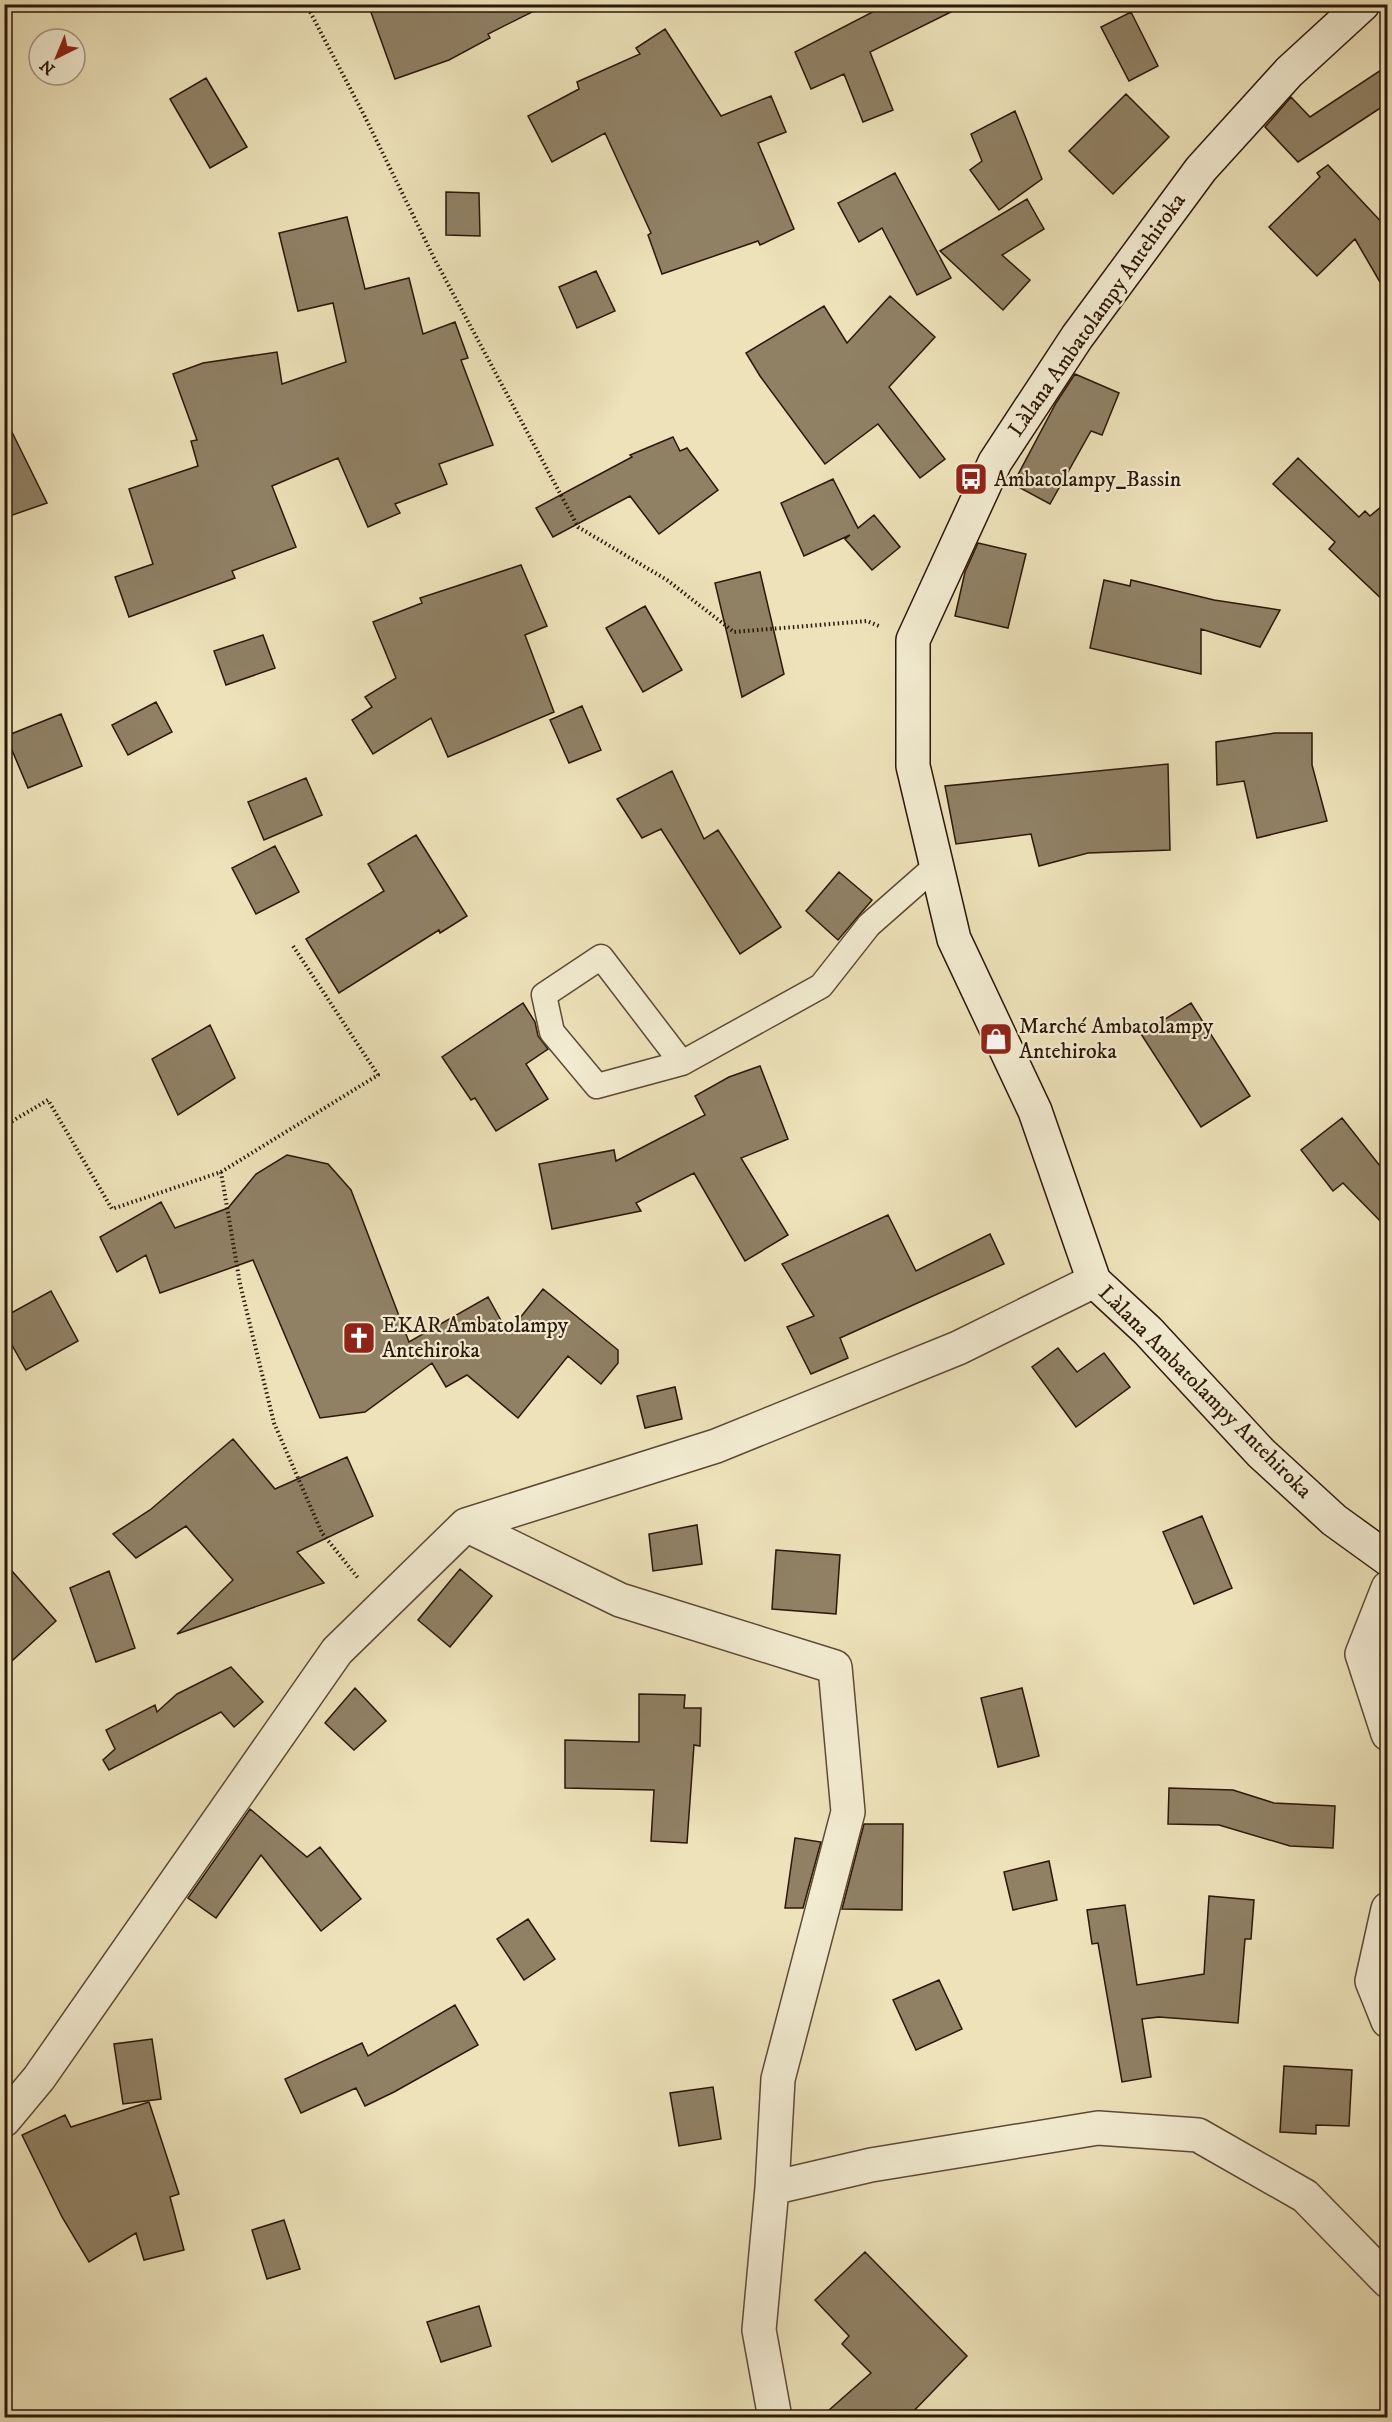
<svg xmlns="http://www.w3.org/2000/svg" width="1392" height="2422" viewBox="0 0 1392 2422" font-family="'IM FELL DW Pica',serif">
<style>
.building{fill:#908165;stroke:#2b1708;stroke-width:1.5}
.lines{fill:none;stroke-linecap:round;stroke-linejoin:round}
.lane-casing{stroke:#5c4a34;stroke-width:27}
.street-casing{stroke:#5c4a34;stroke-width:36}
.secondary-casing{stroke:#2b1708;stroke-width:36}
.path{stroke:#2b1708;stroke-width:4;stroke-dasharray:1.5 3;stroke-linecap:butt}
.lane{stroke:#f3ecd2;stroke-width:24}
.street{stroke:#f3ecd2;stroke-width:33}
.secondary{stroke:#f3ecd2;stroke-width:33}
.labels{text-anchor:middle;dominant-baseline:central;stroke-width:4.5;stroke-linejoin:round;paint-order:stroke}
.street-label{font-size:22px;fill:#2b1708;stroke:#f3ecd2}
.poi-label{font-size:22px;fill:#2b1708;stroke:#f3ecd2;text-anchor:start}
</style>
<rect width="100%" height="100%" fill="#ede2ba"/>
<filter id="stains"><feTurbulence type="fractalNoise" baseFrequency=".00333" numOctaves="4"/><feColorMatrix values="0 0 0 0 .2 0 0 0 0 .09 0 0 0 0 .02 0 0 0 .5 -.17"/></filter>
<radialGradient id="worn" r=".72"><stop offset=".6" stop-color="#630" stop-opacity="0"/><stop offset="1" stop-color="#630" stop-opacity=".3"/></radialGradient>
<path class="building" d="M 368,4 L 548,4 L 488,34 L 490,38 L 449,60 L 395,79 Z
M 888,4 L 967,4 L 870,52 L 893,110 L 863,122 L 844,74 L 811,89 L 795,52 Z
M 1131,12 L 1158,66 L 1129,81 L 1101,27 Z
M 665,29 L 721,116 L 771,96 L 786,132 L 758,143 L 794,229 L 760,245 L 758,241 L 662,274 L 648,235 L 651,233 L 605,133 L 552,162 L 528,116 L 579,89 L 577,82 L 640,54 L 636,48 Z
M 1384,68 L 1388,74 L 1388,103 L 1298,162 L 1265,127 L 1291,97 L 1310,117 Z
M 206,78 L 247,147 L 210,168 L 170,99 Z
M 1126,94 L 1169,137 L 1113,194 L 1069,151 Z
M 1015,111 L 1042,179 L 999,210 L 970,170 L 982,161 L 971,134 Z
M 1328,165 L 1388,229 L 1388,296 L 1355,239 L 1317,276 L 1269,227 L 1320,177 L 1317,173 Z
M 895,173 L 951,278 L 917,295 L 882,228 L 859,242 L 838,203 Z
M 446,192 L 479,193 L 480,236 L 446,235 Z
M 1027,199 L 1044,229 L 1002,255 L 1030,280 L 1003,310 L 940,251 Z
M 347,217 L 365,289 L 409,278 L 423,334 L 455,322 L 468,358 L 461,360 L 493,445 L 439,464 L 447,484 L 395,504 L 400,513 L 368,527 L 338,458 L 272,486 L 296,547 L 232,571 L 235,578 L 129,617 L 115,577 L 153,564 L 129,489 L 198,466 L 191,441 L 197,440 L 173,374 L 203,363 L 277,352 L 282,384 L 346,362 L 333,303 L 298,311 L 279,233 Z
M 596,271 L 615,311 L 577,328 L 559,287 Z
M 890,296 L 935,337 L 889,387 L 945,459 L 920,478 L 878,424 L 825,464 L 760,376 L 746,353 L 824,306 L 847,343 Z
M 1075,374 L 1119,393 L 1102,435 L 1091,431 L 1050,504 L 1013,484 L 1056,403 Z
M 4,416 L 47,503 L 4,518 Z
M 673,437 L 680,451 L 687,448 L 718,490 L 659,534 L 630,496 L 553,537 L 536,508 L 632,457 L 630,455 Z
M 1298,458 L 1359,517 L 1365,511 L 1370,516 L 1388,501 L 1388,605 L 1329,549 L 1335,542 L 1273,484 Z
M 833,479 L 858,528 L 874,515 L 900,547 L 872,570 L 845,539 L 850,535 L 804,556 L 781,503 Z
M 978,543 L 1026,554 L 1008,628 L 955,616 L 965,572 Z
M 521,565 L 547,626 L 525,635 L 554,712 L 448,757 L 431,718 L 373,754 L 352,720 L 372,707 L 365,697 L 396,678 L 373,622 L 422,603 L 420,598 Z
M 760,572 L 784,674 L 742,697 L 715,583 Z
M 1104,580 L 1130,586 L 1131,580 L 1214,600 L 1280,610 L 1260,647 L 1201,629 L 1201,674 L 1090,648 Z
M 645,606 L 682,670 L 643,692 L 606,628 Z
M 263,635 L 275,668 L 226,685 L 214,651 Z
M 156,702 L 172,732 L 128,755 L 112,725 Z
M 582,706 L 601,750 L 569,763 L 550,720 Z
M 61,714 L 82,766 L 28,788 L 6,736 Z
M 1275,733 L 1312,733 L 1312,765 L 1327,821 L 1257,838 L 1244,781 L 1217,785 L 1216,742 Z
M 1168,764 L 1170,850 L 1088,853 L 1039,866 L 1031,834 L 956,844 L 945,786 Z
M 672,771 L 704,839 L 718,830 L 781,927 L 740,954 L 661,829 L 642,838 L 617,799 Z
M 306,778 L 322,815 L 264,840 L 248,802 Z
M 416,835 L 467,916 L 440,933 L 439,930 L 339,993 L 306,939 L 384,891 L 368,864 Z
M 275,846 L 299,892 L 256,914 L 232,868 Z
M 839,872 L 872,900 L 838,940 L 806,911 Z
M 523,1003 L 535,1022 L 538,1036 L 548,1049 L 526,1064 L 548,1099 L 496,1131 L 475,1098 L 471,1100 L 442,1057 Z
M 1191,1003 L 1250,1096 L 1201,1127 L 1141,1034 Z
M 210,1025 L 235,1078 L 178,1115 L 152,1059 Z
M 760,1066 L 788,1139 L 741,1158 L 788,1235 L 745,1261 L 694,1173 L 636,1203 L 641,1211 L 552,1229 L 539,1164 L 614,1150 L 616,1161 L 705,1115 L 695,1096 L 729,1077 Z
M 1342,1118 L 1388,1176 L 1388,1229 L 1343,1183 L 1333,1191 L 1301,1150 Z
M 287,1155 L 328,1164 L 351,1190 L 409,1342 L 488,1297 L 508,1333 L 543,1289 L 618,1350 L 618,1363 L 601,1384 L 568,1356 L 518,1418 L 467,1375 L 446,1387 L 432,1363 L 365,1412 L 320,1418 L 253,1260 L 160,1293 L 146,1255 L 117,1272 L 100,1237 L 161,1202 L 175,1228 L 228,1208 L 256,1174 Z
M 888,1215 L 916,1271 L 990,1234 L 1004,1264 L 840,1338 L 848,1358 L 811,1374 L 787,1327 L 814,1316 L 782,1264 Z
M 51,1291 L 78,1341 L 26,1370 L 4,1331 L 4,1317 Z
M 1058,1348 L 1077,1372 L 1104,1353 L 1130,1387 L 1076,1427 L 1032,1367 Z
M 675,1387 L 682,1419 L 645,1428 L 637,1396 Z
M 233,1439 L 275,1489 L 347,1457 L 373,1516 L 297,1552 L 324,1583 L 177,1634 L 233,1580 L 186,1526 L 136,1558 L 113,1534 L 150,1510 Z
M 1202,1516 L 1232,1588 L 1194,1604 L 1163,1532 Z
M 697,1525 L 702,1564 L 653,1571 L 649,1534 Z
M 776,1550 L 840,1555 L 836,1614 L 772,1609 Z
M 4,1562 L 56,1621 L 4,1668 Z
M 460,1569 L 492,1596 L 450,1647 L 418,1620 Z
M 109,1571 L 135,1648 L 96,1662 L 70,1588 Z
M 231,1667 L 263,1702 L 234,1727 L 221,1712 L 109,1770 L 103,1760 L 115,1749 L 106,1730 L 155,1705 L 157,1712 L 177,1694 Z
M 355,1688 L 386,1721 L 354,1750 L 325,1723 Z
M 1022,1688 L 1039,1756 L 998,1767 L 981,1698 Z
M 639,1694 L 685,1695 L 684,1708 L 701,1708 L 700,1746 L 694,1745 L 687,1843 L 651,1841 L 654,1790 L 565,1788 L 565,1740 L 639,1742 Z
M 1169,1788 L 1233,1790 L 1274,1803 L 1335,1806 L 1333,1848 L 1290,1846 L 1219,1825 L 1168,1824 Z
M 250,1809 L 307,1857 L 320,1847 L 361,1899 L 321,1931 L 261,1855 L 216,1918 L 188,1898 Z
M 864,1824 L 903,1824 L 902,1910 L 842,1909 Z
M 795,1838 L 821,1842 L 803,1908 L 785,1908 Z
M 1049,1861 L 1057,1900 L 1013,1910 L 1004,1872 Z
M 1209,1896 L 1254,1900 L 1251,1939 L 1245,1939 L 1238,2023 L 1159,2017 L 1142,2019 L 1151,2077 L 1122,2082 L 1098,1943 L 1092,1944 L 1087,1910 L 1125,1905 L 1137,1985 L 1204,1974 Z
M 528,1919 L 555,1959 L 524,1980 L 497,1939 Z
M 939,1980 L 962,2029 L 916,2050 L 893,2000 Z
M 455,2005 L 478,2045 L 394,2092 L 365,2106 L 356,2088 L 301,2113 L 285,2079 L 362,2043 L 368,2056 Z
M 152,2039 L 161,2099 L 123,2104 L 114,2044 Z
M 1284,2066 L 1352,2070 L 1349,2126 L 1316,2125 L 1316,2134 L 1280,2132 Z
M 713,2087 L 721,2139 L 679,2146 L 670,2093 Z
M 149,2102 L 179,2194 L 170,2197 L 184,2250 L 144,2260 L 136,2233 L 89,2262 L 62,2217 L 22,2135 L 65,2115 L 71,2127 Z
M 284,2220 L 300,2269 L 267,2279 L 252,2230 Z
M 865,2252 L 967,2356 L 907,2418 L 820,2418 L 871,2373 L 842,2344 L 849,2336 L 815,2300 Z
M 479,2306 L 491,2346 L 441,2362 L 427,2322 Z"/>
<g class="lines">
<g class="lane-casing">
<path id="lane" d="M 682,1063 L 601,957 L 544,995 L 552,1032 L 597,1086 L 682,1063 L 821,986 L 869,925 L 936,866"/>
</g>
<g class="street-casing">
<path id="street" d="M 466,1525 L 620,1600 L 835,1667 L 848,1812 L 778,2079 L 772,2188 L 871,2165 L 1098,2128 L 1198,2135 L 1305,2196 L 1388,2281
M 1388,1588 L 1362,1654 L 1388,1734
M 1388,1909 L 1372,1981 L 1388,2021
M 4,2120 L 39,2078 L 337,1651 L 466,1525 L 716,1446 L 958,1348 L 1094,1281
M 772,2188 L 759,2330 L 775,2418"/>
</g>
<g class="secondary-casing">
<path id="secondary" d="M 1363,4 L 1289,72 L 1201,169 L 1077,337 L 995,462 L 913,640 L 913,766 L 954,939 L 1035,1111 L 1094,1281 L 1148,1331 L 1261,1453 L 1334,1520 L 1388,1559"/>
</g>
<path class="path" d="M 306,4 L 364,115 L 434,258 L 578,527 L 667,580 L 734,632 L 867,621 L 879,626
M 4,1126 L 48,1100 L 112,1209 L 221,1172 L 378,1075 L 293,946
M 221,1172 L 240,1284 L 274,1423 L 322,1533 L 358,1578"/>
<use href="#lane" class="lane"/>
<use href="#street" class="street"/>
<use href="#secondary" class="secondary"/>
</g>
<defs>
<g id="bus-square" transform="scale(1.725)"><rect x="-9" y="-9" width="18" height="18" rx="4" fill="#8f2418" stroke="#f3ecd2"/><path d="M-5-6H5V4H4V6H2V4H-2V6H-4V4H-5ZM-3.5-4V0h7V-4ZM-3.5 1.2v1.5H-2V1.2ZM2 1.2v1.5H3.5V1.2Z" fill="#fff"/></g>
<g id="shop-square" transform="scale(1.725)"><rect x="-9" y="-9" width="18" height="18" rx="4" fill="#8f2418" stroke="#f3ecd2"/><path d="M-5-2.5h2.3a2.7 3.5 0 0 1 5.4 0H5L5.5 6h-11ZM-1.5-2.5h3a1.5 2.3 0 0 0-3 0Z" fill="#fff"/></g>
<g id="church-square" transform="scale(1.725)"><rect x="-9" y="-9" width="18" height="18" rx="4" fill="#8f2418" stroke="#f3ecd2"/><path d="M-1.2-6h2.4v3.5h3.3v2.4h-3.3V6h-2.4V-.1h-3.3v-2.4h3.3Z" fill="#fff"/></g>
</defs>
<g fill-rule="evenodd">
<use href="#bus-square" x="971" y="479"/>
<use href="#shop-square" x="996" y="1039"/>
<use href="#church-square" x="359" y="1338"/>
</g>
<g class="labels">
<g class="street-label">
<text transform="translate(1097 315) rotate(-55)">Làlana Ambatolampy Antehiroka</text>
<text transform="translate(1205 1392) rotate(45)">Làlana Ambatolampy Antehiroka</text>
</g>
<g class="poi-label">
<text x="994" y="479">Ambatolampy_Bassin</text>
<text x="1019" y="1026">Marché Ambatolampy<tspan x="1019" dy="25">Antehiroka</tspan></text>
<text x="382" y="1325">EKAR Ambatolampy<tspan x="382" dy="25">Antehiroka</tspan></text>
</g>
</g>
<rect width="1392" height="2422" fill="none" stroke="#ede2ba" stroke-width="24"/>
<rect x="6" y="6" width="1380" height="2410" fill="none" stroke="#2b1708" stroke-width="3"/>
<rect x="12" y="12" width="1368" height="2398" fill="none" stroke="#2b1708" stroke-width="1.5"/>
<g transform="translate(57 57) rotate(223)"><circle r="28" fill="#f3ecd2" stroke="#a39781" stroke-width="1.5"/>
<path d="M0-4.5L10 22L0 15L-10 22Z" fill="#8f2418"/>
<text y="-9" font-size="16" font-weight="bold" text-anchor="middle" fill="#2b1708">N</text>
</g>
<rect width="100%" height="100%" filter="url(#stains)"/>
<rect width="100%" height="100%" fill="url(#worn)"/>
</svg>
